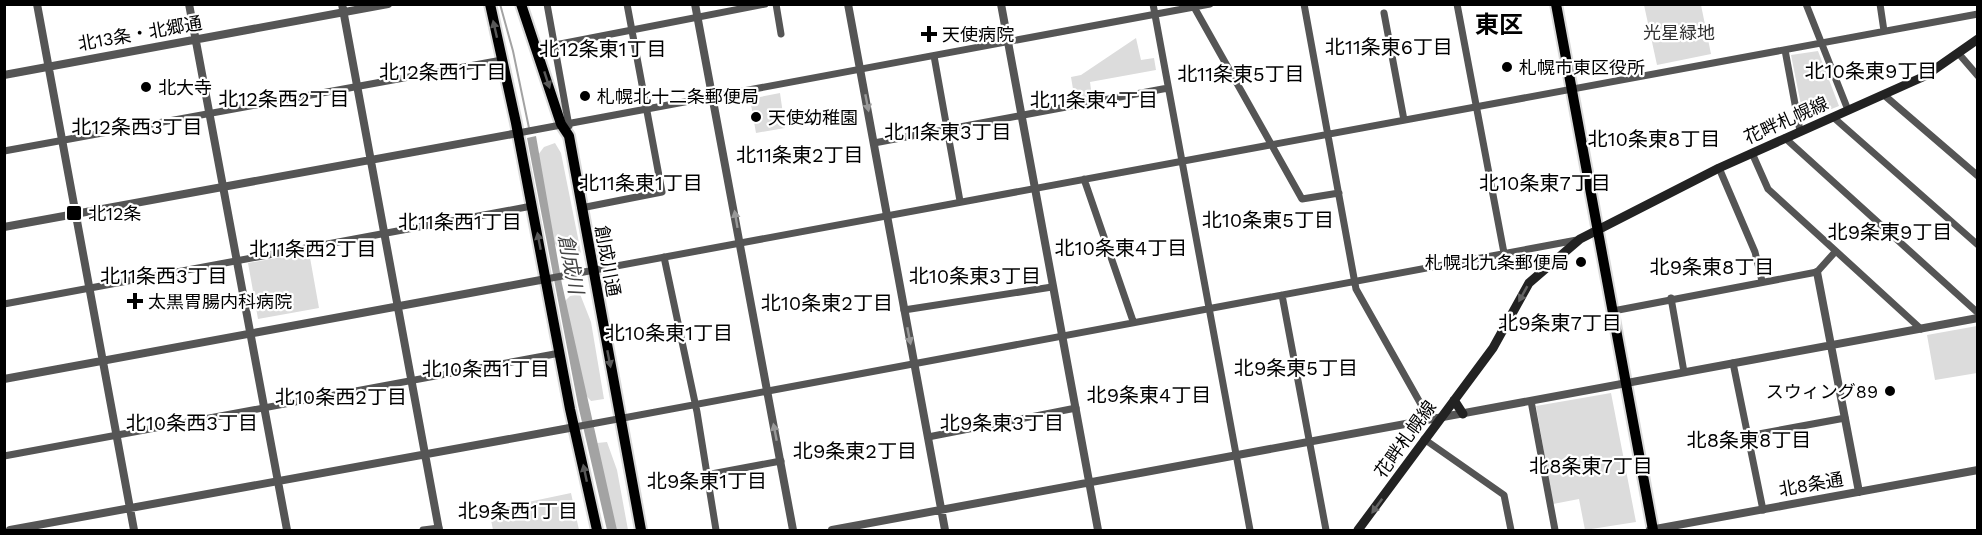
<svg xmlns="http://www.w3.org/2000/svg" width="1982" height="535" viewBox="0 0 1982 535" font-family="'Work Sans','Noto Sans JP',sans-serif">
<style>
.green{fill:#dcdcdc}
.water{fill:#a3a3a3}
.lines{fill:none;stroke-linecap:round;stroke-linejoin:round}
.stream{stroke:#a3a3a3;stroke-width:2}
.primary-casing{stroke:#dbdbdb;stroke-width:14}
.trunk-casing{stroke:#dbdbdb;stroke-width:14}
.minor{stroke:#555;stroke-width:7}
.tertiary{stroke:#555;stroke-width:8}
.secondary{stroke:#222;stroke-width:9}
.primary{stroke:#000;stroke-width:10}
.trunk{stroke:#000;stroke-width:10}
.oneway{fill:#595959}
.oneway2{fill:#999}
.oneway3{fill:#646464}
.poi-dot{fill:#000;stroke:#fff;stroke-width:2}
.labels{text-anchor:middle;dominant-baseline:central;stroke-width:4.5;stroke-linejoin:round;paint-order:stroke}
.park-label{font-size:18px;fill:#333;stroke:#fff}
.street-label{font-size:18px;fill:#000;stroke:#fff}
.poi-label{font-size:18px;fill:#000;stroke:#fff;text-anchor:start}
.neighbourhood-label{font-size:20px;fill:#000;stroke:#fff}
.water-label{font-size:20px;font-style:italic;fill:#444;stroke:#fff}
.district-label{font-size:24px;font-weight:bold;fill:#000;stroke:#fff}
</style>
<rect width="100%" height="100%" fill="#fff"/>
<path class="green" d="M 1644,5 L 1701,5 L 1711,54 L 1657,65 Z
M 1136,38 L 1141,60 L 1154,58 L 1156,70 L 1090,82 L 1092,97 L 1075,101 L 1071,77 L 1081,75 Z
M 1818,51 L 1839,106 L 1804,120 L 1791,55 Z
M 780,93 L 785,128 L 756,133 L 750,99 Z
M 555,143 L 561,153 L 581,253 L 564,257 L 553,241 L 538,155 L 544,147 Z
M 309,252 L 319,308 L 258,319 L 248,263 Z
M 580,294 L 591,322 L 604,399 L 591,401 L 577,385 L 565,301 L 570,296 Z
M 1977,326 L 1977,373 L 1935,380 L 1927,335 Z
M 1611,393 L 1636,522 L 1585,530 L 1579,499 L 1553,504 L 1536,406 Z
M 607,442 L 617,470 L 628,530 L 609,530 L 597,443 Z
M 571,493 L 579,530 L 493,530 L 490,515 L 501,513 L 500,508 Z"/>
<path class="water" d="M 536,136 L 562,284 L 617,530 L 607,530 L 578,405 L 527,138 Z"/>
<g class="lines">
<path class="stream" d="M 500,4 L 513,51 L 529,128"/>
<g class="primary-casing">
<path id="primary" d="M 1556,4 L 1653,530"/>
</g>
<g class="trunk-casing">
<path id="trunk" d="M 490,4 L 516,123 L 570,409 L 597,530
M 521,4 L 561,124 L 569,136 L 641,530"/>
</g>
<path class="minor" d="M 547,4 L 569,126
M 776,4 L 781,34
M 1153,4 L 1250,530
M 1304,4 L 1356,289 L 1427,415 L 1437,418
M 1457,4 L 1504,253
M 1806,4 L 1848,110
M 1880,4 L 1884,31
M 1194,7 L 1302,199 L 1339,193
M 1384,13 L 1404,120
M 555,45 L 765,4
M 1785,50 L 1800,131
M 1959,54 L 1978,76
M 934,56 L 960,201
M 1884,95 L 1978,176
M 1833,117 L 1978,245
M 518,133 L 1210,4
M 1785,138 L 1978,313
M 874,143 L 1168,88
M 4,151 L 502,60
M 1752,153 L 1768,189 L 1921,329
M 1719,168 L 1755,252 L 1762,281
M 1084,179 L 1133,321
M 581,208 L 662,192 L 627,4
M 664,257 L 697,412 L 716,530
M 546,279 L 1978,14
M 1282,295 L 1326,530
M 1671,298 L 1684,372
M 4,304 L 532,206
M 904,310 L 1052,287
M 1613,311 L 1817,272 L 1835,252
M 1733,363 L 1763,510
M 1531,401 L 1555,530
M 575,427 L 1577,240
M 1748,436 L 1845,418
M 928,437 L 1076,408
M 1424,439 L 1504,495 L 1511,530
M 4,456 L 560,353
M 706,475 L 781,461
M 423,530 L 439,528"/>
<path class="tertiary" d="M 37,4 L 134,530
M 189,4 L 287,530
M 342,4 L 439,530
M 695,4 L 793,530
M 848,4 L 945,530
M 1001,4 L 1098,530
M 4,75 L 388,4
M 4,227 L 518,133
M 1817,272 L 1859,492
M 4,379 L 546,279
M 10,530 L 575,427
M 832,530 L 1978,318
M 1650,530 L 1978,470"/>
<path class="secondary" d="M 1454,400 L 1463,414
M 1358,530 L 1493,348 L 1529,283 L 1580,239 L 1719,168 L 1925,76 L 1978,39"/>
<use href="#primary" class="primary"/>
<use href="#trunk" class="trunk"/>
</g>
<defs><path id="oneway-solid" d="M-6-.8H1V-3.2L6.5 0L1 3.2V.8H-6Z" transform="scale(1.5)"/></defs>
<g class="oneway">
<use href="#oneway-solid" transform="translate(495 29) rotate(-103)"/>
<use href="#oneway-solid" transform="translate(547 80) rotate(72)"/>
<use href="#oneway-solid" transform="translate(539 241) rotate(-101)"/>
<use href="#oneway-solid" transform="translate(609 359) rotate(79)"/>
<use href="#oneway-solid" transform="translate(585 473) rotate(-102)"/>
</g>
<g class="oneway2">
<use href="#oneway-solid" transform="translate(867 103) rotate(79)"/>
<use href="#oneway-solid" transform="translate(736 219) rotate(-100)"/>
<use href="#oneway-solid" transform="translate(909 336) rotate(79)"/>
<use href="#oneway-solid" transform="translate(775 432) rotate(-101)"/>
</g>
<g class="oneway3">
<use href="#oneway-solid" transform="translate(1523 294) rotate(119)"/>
<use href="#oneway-solid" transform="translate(1377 506) rotate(126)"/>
</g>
<g class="poi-dot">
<path d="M926 25h6v6h6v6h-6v6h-6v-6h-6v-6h6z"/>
<circle cx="1507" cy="67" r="6"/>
<circle cx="146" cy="87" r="6"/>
<circle cx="585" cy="96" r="6"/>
<circle cx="756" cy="117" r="6"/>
<rect x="66" y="205" width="16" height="16" rx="3"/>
<circle cx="1581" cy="262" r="6"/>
<path d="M132 292h6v6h6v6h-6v6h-6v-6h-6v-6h6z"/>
<circle cx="1890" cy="391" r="6"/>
</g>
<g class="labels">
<g class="park-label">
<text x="1679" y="32">光星緑地</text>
</g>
<g class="street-label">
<text transform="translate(140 33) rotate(-10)">北13条・北郷通</text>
<text transform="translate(1786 120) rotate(-24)">花畔札幌線</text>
<text transform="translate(608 261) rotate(80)">創成川通</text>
<text transform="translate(1405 439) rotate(-54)">花畔札幌線</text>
<text transform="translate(1811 484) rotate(-10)">北8条通</text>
</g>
<g class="poi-label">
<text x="942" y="34">天使病院</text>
<text x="1519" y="67">札幌市東区役所</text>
<text x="158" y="87">北大寺</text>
<text x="597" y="96">札幌北十二条郵便局</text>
<text x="768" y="117">天使幼稚園</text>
<text x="88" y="213">北12条</text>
<text x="1569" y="262" text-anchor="end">札幌北九条郵便局</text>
<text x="148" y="301">太黒胃腸内科病院</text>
<text x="1878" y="391" text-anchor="end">スウィング89</text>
</g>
<g class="neighbourhood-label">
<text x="1389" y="47">北11条東6丁目</text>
<text x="603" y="49">北12条東1丁目</text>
<text x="1871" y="71">北10条東9丁目</text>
<text x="443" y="72">北12条西1丁目</text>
<text x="1241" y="74">北11条東5丁目</text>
<text x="284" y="99">北12条西2丁目</text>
<text x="1094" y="100">北11条東4丁目</text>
<text x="137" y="127">北12条西3丁目</text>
<text x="948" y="132">北11条東3丁目</text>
<text x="1654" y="139">北10条東8丁目</text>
<text x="800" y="155">北11条東2丁目</text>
<text x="641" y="183">北11条東1丁目</text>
<text x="1545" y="183">北10条東7丁目</text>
<text x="1268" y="220">北10条東5丁目</text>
<text x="460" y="222">北11条西1丁目</text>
<text x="1890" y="232">北9条東9丁目</text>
<text x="1121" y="248">北10条東4丁目</text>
<text x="313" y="249">北11条西2丁目</text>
<text x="1712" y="267">北9条東8丁目</text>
<text x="164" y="276">北11条西3丁目</text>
<text x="975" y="276">北10条東3丁目</text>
<text x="827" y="303">北10条東2丁目</text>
<text x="1560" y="323">北9条東7丁目</text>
<text x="669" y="333">北10条東1丁目</text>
<text x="1296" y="368">北9条東5丁目</text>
<text x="486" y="369">北10条西1丁目</text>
<text x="1149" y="395">北9条東4丁目</text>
<text x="341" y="397">北10条西2丁目</text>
<text x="192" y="423">北10条西3丁目</text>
<text x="1002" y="423">北9条東3丁目</text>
<text x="1749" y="440">北8条東8丁目</text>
<text x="855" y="451">北9条東2丁目</text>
<text x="1591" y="466">北8条東7丁目</text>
<text x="707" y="481">北9条東1丁目</text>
<text x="518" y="511">北9条西1丁目</text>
</g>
<g class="water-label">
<text transform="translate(571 264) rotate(79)">創成川</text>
</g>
<g class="district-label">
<text x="1499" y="25">東区</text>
</g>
</g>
<rect width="1982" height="535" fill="none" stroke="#000000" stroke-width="12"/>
</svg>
